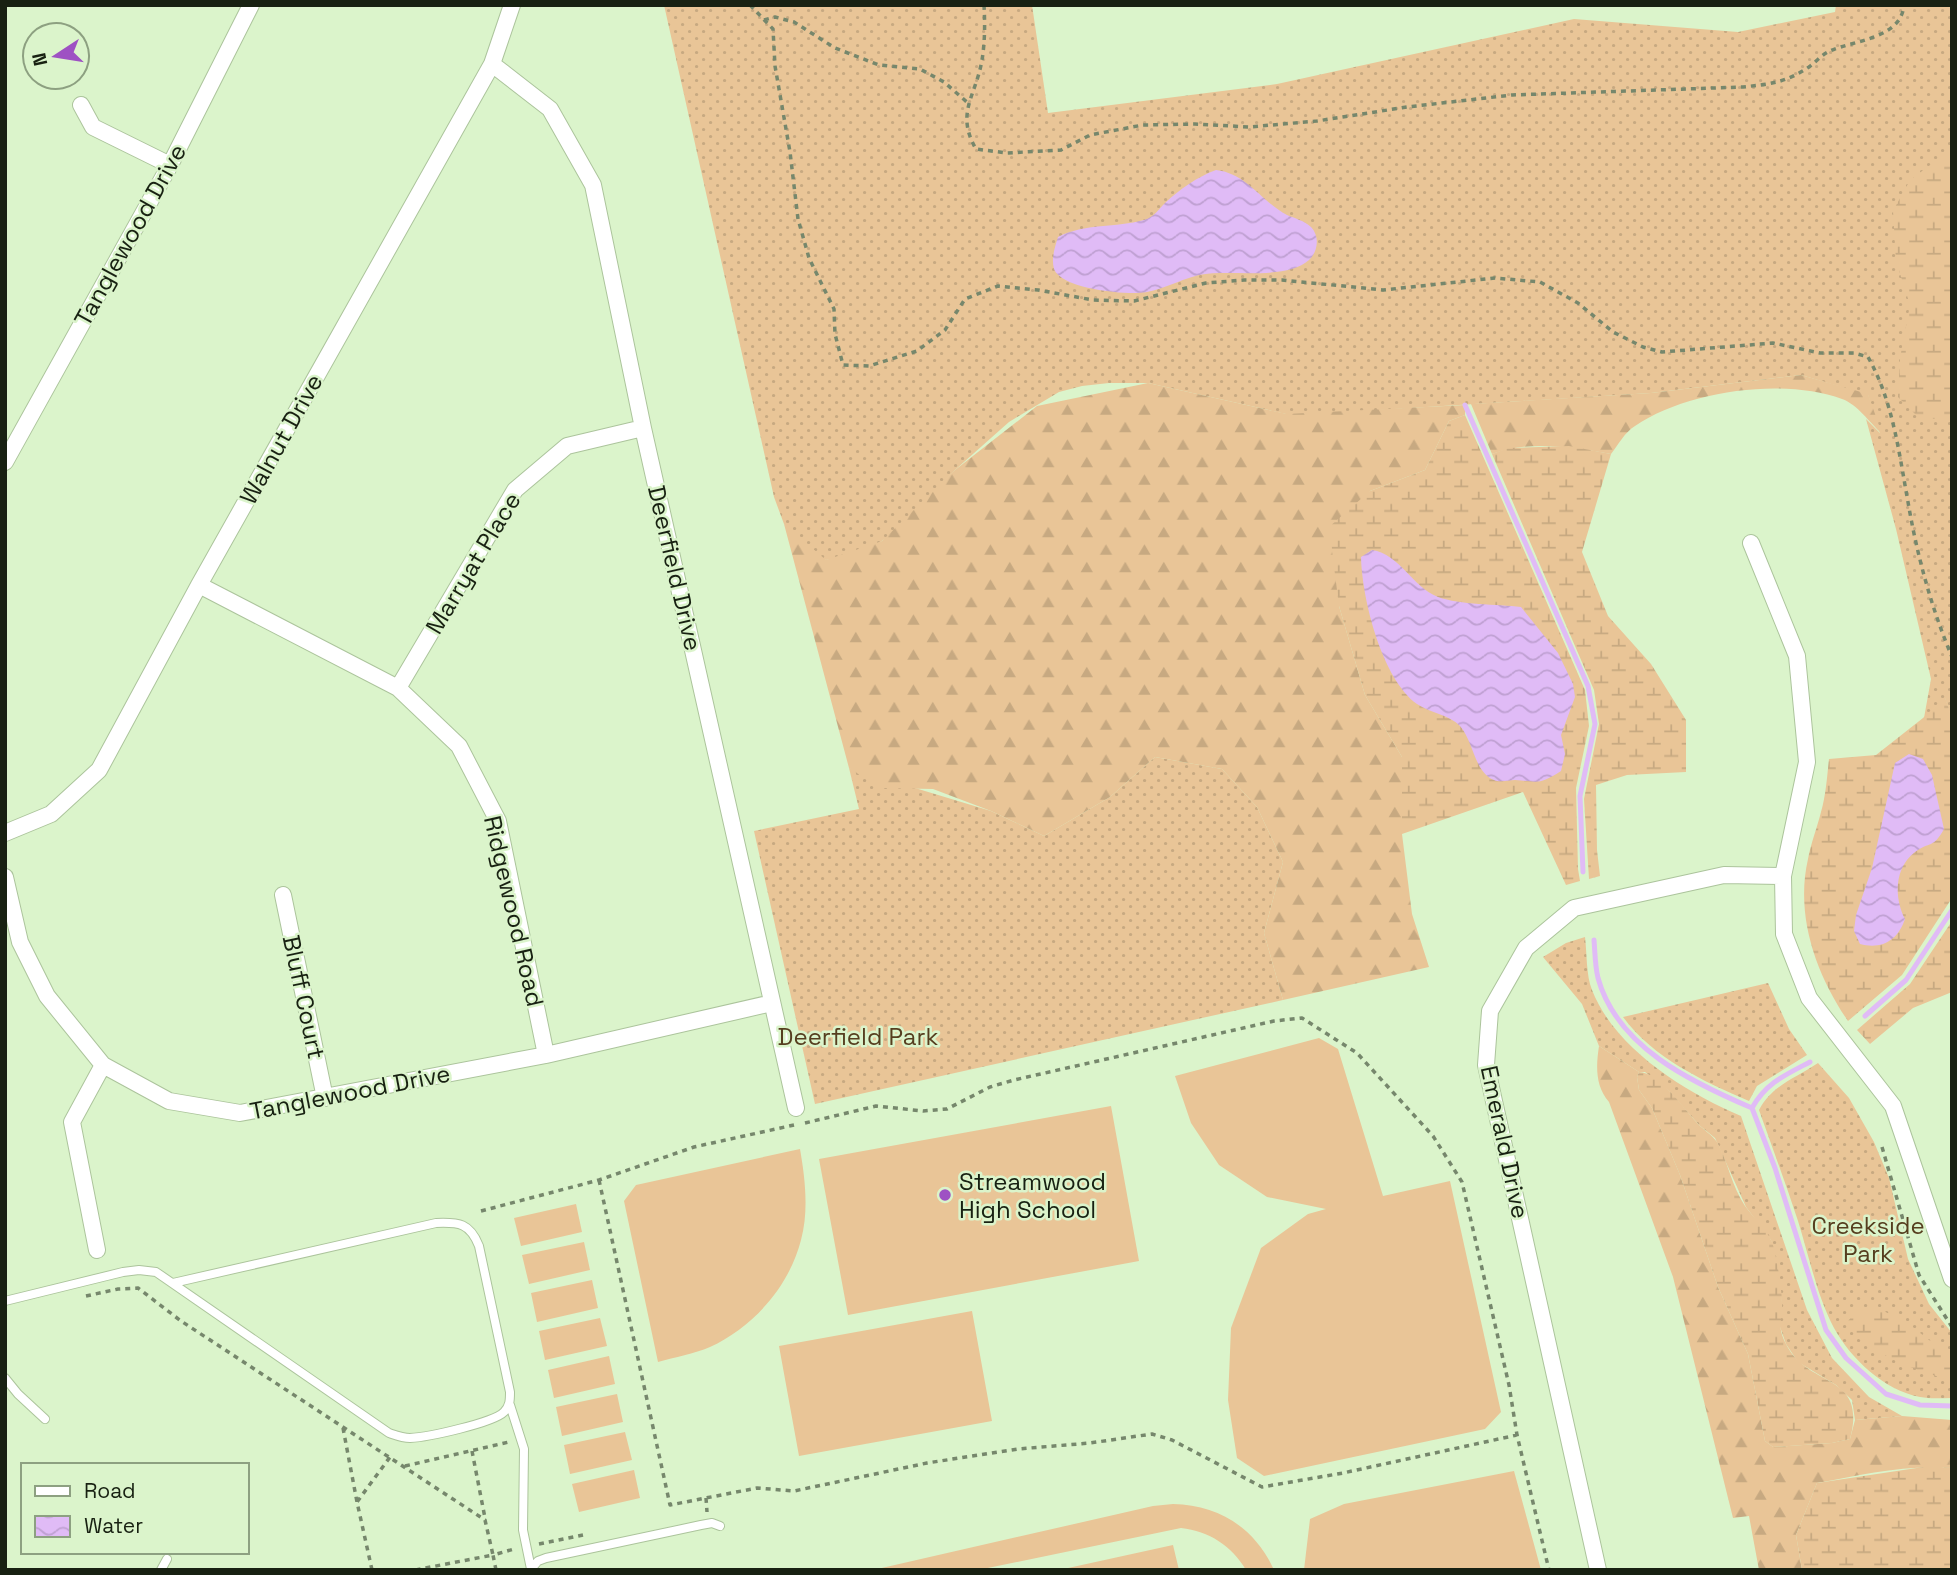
<svg xmlns="http://www.w3.org/2000/svg" width="1957" height="1575" viewBox="0 0 1957 1575" font-family="'Space Grotesk',sans-serif">
<style>
.grass{fill:url(#grass-dots)}
.forest{fill:url(#forest-firs)}
.wetland{fill:url(#wetland-marsh)}
.pitch{fill:#e9c597}
.water{fill:url(#water-waves)}
.lines{fill:none;stroke-linecap:round;stroke-linejoin:round}
.stream{stroke:#e0bbf6;stroke-width:5}
.service-casing{stroke:#acc49c;stroke-width:10}
.minor-casing{stroke:#acc49c;stroke-width:18}
.path{stroke:#76876c;stroke-width:3.5;stroke-dasharray:5 5;stroke-linecap:butt}
.service{stroke:#fff;stroke-width:8}
.minor{stroke:#fff;stroke-width:16}
.poi-dot{fill:#9e51c3;stroke:#dbf4cb;stroke-width:2.5}
.labels{text-anchor:middle;dominant-baseline:central;stroke-width:5;stroke-linejoin:round;paint-order:stroke}
.street-label{font-size:24px;fill:#182112;stroke:#dbf4cb}
.park-label{font-size:24px;fill:#563e1f;stroke:#dbf4cb}
.poi-label{font-size:24px;fill:#182112;stroke:#dbf4cb;text-anchor:start}
</style>
<defs>
<pattern id="grass-dots" width="8" height="8" patternUnits="userSpaceOnUse" patternTransform="scale(1.75)"><rect width="8" height="8" fill="#e9c597"/><path d="M2 2h.1M6 6h.1" fill="none" stroke="#c7a981" stroke-width="1.8" stroke-linecap="round"/></pattern>
<pattern id="forest-firs" width="22" height="20" patternUnits="userSpaceOnUse" patternTransform="scale(1.75)"><rect width="22" height="20" fill="#e9c597"/><path d="M5 1l3.5 6h-7zM16 11l3.5 6h-7z" fill="#c7a981"/></pattern>
<pattern id="wetland-marsh" width="20" height="14" patternUnits="userSpaceOnUse" patternTransform="scale(1.75)"><rect width="20" height="14" fill="#e9c597"/><path d="M1 5h8M5 5V1M11 12h8M15 12V8" fill="none" stroke="#c7a981"/></pattern>
<pattern id="water-waves" width="16" height="10" patternUnits="userSpaceOnUse" patternTransform="scale(1.75)"><rect width="16" height="10" fill="#e0bbf6"/><path d="M0 5q4-4 8 0t8 0" fill="none" stroke="#bfa0d2"/></pattern>
</defs>
<rect width="100%" height="100%" fill="#dbf4cb"/>
<path class="grass" d="M 664,5 L 1032,5 L 1048,113 L 1277,84 L 1574,19 L 1738,32 L 1835,12 L 1836,5 L 1952,5 L 1952,721 L 1945,698 L 1924,718 L 1931,679 L 1896,529 L 1866,419 L 1880,433 L 1868,395 L 1801,375 L 1651,393 L 1316,414 L 1286,414 L 1148,383 L 1109,383 L 1082,386 L 1059,392 L 1009,422 L 955,470 L 902,527 L 863,554 L 826,560 L 804,552 L 784,524 L 774,497 Z
M 1155,757 L 1222,769 L 1257,807 L 1283,862 L 1264,933 L 1283,1000 L 815,1104 L 754,831 L 859,809 L 849,768 L 991,811 L 1044,836 L 1110,797 Z
M 1585,937 C 1587,953 1586,975 1592,990 C 1615,1049 1685,1092 1741,1116 L 1807,1310 L 1832,1358 L 1869,1397 L 1902,1416 L 1855,1420 L 1852,1400 L 1836,1385 L 1798,1362 L 1786,1344 L 1779,1324 L 1782,1303 L 1771,1240 L 1746,1207 L 1715,1138 L 1699,1125 L 1669,1091 L 1645,1072 L 1639,1072 L 1599,1046 L 1582,1004 L 1543,957 L 1566,943 Z
M 1768,983 L 1789,1029 L 1807,1055 L 1757,1086 L 1749,1101 C 1704,1082 1652,1057 1623,1017 Z
M 1818,1063 L 1849,1098 L 1874,1142 L 1889,1178 L 1908,1259 L 1929,1304 L 1952,1333 L 1952,1398 C 1941,1398 1930,1399 1920,1397 C 1884,1390 1851,1359 1834,1328 C 1817,1296 1809,1256 1798,1221 C 1786,1184 1772,1147 1759,1110 C 1772,1085 1796,1078 1818,1063 Z"/>
<path class="forest" d="M 1801,375 L 1868,394 L 1882,434 C 1870,423 1857,404 1842,399 C 1783,377 1686,391 1635,426 C 1625,432 1618,445 1611,454 C 1572,447 1530,440 1492,454 L 1471,404 L 1651,393 Z
M 1148,383 L 1287,414 L 1465,405 L 1465,415 L 1449,421 L 1425,470 L 1370,491 L 1339,606 L 1365,695 L 1402,757 L 1402,834 L 1412,914 L 1429,967 L 1283,1000 L 1264,933 L 1283,862 L 1257,807 L 1222,769 L 1155,757 L 1110,797 L 1044,836 L 991,811 L 933,789 L 880,788 L 849,768 L 784,524 L 826,560 L 882,541 L 955,470 L 1037,406 Z
M 1599,1046 L 1639,1072 L 1637,1077 L 1639,1090 L 1652,1108 L 1680,1175 L 1718,1287 L 1748,1354 L 1765,1441 L 1773,1447 L 1832,1443 L 1850,1439 L 1855,1420 L 1902,1416 L 1952,1420 L 1952,1468 C 1907,1464 1861,1475 1817,1483 L 1796,1535 L 1802,1570 L 1759,1570 L 1749,1516 L 1733,1518 L 1673,1277 L 1609,1102 C 1595,1086 1596,1066 1599,1046 Z"/>
<path class="wetland" d="M 1952,149 L 1952,420 L 1919,418 L 1898,397 L 1900,358 L 1910,305 L 1896,261 L 1893,211 L 1910,180 Z
M 1465,415 L 1585,690 L 1589,726 L 1576,788 L 1578,869 L 1580,881 L 1566,885 L 1523,792 L 1402,834 L 1402,757 L 1365,695 L 1339,606 L 1329,527 L 1370,491 L 1425,470 L 1449,421 Z
M 1569,446 L 1611,454 L 1582,552 L 1608,616 L 1651,664 L 1686,720 L 1686,772 L 1627,775 L 1596,785 L 1597,850 L 1600,876 L 1589,879 L 1584,799 L 1599,724 L 1594,690 L 1492,454 L 1508,448 Z
M 1945,697 L 1952,719 L 1952,898 L 1902,975 L 1848,1021 C 1816,974 1795,916 1808,859 C 1811,843 1817,828 1821,812 C 1826,795 1827,777 1829,759 L 1876,755 L 1923,718 Z
M 1952,921 L 1952,992 L 1913,1008 L 1870,1044 L 1857,1030 L 1910,984 Z
M 1639,1072 C 1659,1072 1685,1110 1698,1124 C 1704,1130 1712,1135 1717,1142 C 1728,1162 1732,1187 1745,1206 C 1753,1217 1765,1227 1771,1240 C 1776,1250 1782,1291 1782,1303 C 1783,1322 1776,1324 1786,1344 C 1808,1389 1868,1372 1850,1439 L 1832,1443 L 1773,1447 L 1765,1441 L 1748,1354 L 1718,1287 L 1680,1175 L 1652,1108 L 1639,1090 L 1637,1077 Z
M 1880,1309 L 1910,1325 L 1952,1358 L 1952,1379 C 1930,1378 1871,1352 1856,1336 C 1853,1332 1850,1325 1848,1321 L 1857,1311 Z
M 1930,1466 L 1952,1468 L 1952,1570 L 1802,1570 L 1796,1535 L 1817,1483 Z"/>
<path class="pitch" d="M 1319,1038 L 1338,1049 L 1383,1196 L 1450,1181 L 1501,1412 L 1485,1429 L 1264,1476 L 1237,1458 L 1228,1400 L 1231,1328 L 1261,1248 L 1308,1214 L 1326,1209 L 1267,1197 L 1219,1165 L 1191,1123 L 1175,1076 Z
M 1111,1106 L 1139,1261 L 848,1315 L 819,1159 Z
M 800,1149 C 805,1178 809,1210 801,1240 C 789,1287 753,1327 710,1347 C 694,1354 675,1357 658,1362 L 624,1201 L 636,1185 Z
M 576,1204 L 582,1232 L 521,1246 L 514,1218 Z
M 584,1242 L 590,1270 L 529,1284 L 522,1255 Z
M 592,1280 L 598,1308 L 537,1322 L 531,1293 Z
M 972,1311 L 992,1421 L 799,1456 L 779,1346 Z
M 600,1318 L 607,1346 L 545,1360 L 539,1331 Z
M 609,1356 L 615,1384 L 554,1398 L 548,1370 Z
M 617,1394 L 623,1422 L 562,1436 L 556,1407 Z
M 625,1432 L 632,1460 L 570,1474 L 564,1445 Z
M 634,1470 L 640,1498 L 579,1512 L 572,1484 Z
M 1514,1471 L 1541,1570 L 1304,1570 L 1310,1519 L 1344,1504 Z
M 1173,1504 C 1219,1505 1255,1528 1274,1570 L 1246,1570 C 1232,1546 1209,1531 1181,1528 L 978,1570 L 873,1570 L 1153,1506 Z
M 1173,1545 L 1179,1570 L 1059,1570 Z"/>
<path class="water" d="M 1216,170 C 1246,173 1262,202 1287,215 C 1294,218 1305,221 1311,227 C 1320,236 1318,252 1309,260 C 1286,281 1229,269 1199,275 C 1178,280 1159,292 1138,293 C 1119,294 1061,288 1054,269 C 1051,258 1055,247 1058,237 C 1085,223 1116,228 1144,220 C 1154,217 1159,209 1165,203 C 1180,189 1197,177 1216,170 Z
M 1372,550 C 1400,554 1412,587 1438,597 C 1460,605 1497,604 1521,607 L 1558,653 L 1573,684 L 1575,697 L 1561,735 L 1565,754 L 1561,771 C 1539,785 1539,782 1515,780 C 1509,780 1500,783 1494,780 C 1474,772 1474,742 1460,726 C 1450,715 1430,713 1417,704 C 1382,679 1362,599 1361,557 Z
M 1909,754 L 1923,759 L 1932,775 L 1944,829 C 1933,849 1930,841 1915,852 C 1894,868 1894,898 1905,919 C 1898,940 1882,950 1860,944 L 1854,931 L 1856,915 L 1872,868 L 1895,763 Z"/>
<g class="lines">
<path class="stream" d="M 1465,405 L 1588,686 L 1595,724 L 1580,796 L 1583,872
M 1594,940 C 1595,952 1595,966 1598,978 C 1617,1047 1691,1082 1752,1108 L 1775,1168 L 1826,1330 L 1846,1358 L 1886,1394 L 1920,1405 L 1952,1406
M 1865,1016 L 1906,980 L 1952,910
M 1752,1108 C 1766,1083 1785,1075 1810,1062"/>
<g class="service-casing">
<path id="service" d="M 5,1301 L 123,1272 L 139,1270 L 156,1272 L 389,1433 C 395,1435 403,1438 410,1438 C 428,1437 493,1423 504,1412 C 510,1406 510,1400 510,1392 L 479,1246 C 470,1223 459,1222 436,1223 L 173,1283
M 5,1378 L 18,1394 L 45,1419
M 510,1405 L 524,1449 L 523,1530 L 531,1569
M 531,1569 L 538,1561 L 546,1558 L 701,1525 L 712,1523 L 720,1526
M 161,1570 L 167,1559"/>
</g>
<g class="minor-casing">
<path id="minor" d="M 492,64 L 550,109 L 593,185 L 643,428 L 796,1108
M 81,105 L 93,127 L 170,165
M 5,462 L 170,165 L 251,5
M 1751,543 L 1797,656 L 1807,762 L 1783,876 L 1784,934 L 1809,998 L 1893,1106 L 1952,1279
M 199,585 L 398,688 L 459,746 L 498,821 L 546,1055
M 398,688 L 515,490 L 567,446 L 643,428
M 5,833 L 51,814 L 99,770 L 199,585 L 492,64 L 512,5
M 5,877 L 20,942 L 47,996 L 103,1065 L 169,1101 L 240,1113 L 546,1055 L 772,1003
M 283,895 L 325,1098
M 97,1250 L 72,1122 L 103,1065
M 1598,1570 L 1486,1065 L 1490,1011 L 1526,948 L 1574,908 L 1724,875 L 1783,876"/>
</g>
<path class="path" d="M 750,5 L 773,29 L 775,66 L 790,152 L 798,219 L 809,258 L 834,309 L 835,334 L 843,365 L 869,366 L 917,351 L 945,330 L 965,299 L 998,286 L 1038,290 L 1093,300 L 1134,301 L 1206,283 L 1244,280 L 1282,280 L 1383,290 L 1495,278 L 1540,282 L 1578,303 L 1613,332 L 1643,347 L 1662,352 L 1773,343 L 1820,353 L 1854,353 L 1868,357 C 1893,401 1899,453 1908,502 C 1917,555 1931,607 1952,657
M 984,5 C 985,23 985,42 982,60 C 976,96 955,113 976,149 L 1007,153 L 1061,150 L 1090,135 L 1143,125 L 1195,124 L 1249,127 L 1317,121 L 1407,107 L 1512,95 L 1743,87 C 1770,84 1785,83 1809,67 C 1816,62 1822,54 1830,51 C 1854,40 1901,39 1904,5
M 764,20 L 775,17 L 794,22 L 835,48 L 879,65 L 920,69 L 944,82 L 968,103
M 805,1123 L 876,1106 L 923,1111 L 947,1109 L 990,1087 L 1014,1080 L 1274,1021 L 1302,1018 L 1357,1053 L 1433,1136 L 1462,1182 L 1509,1385 L 1517,1435 L 1549,1570
M 1882,1147 L 1919,1275 L 1952,1327
M 599,1180 L 670,1505 L 757,1488 L 794,1491 L 927,1463 L 1018,1449 L 1090,1443 L 1152,1434 L 1172,1440 L 1262,1487 L 1343,1473 L 1517,1435
M 481,1211 L 599,1180 L 694,1147 L 794,1125
M 86,1296 L 118,1289 L 138,1288 L 181,1321 L 485,1520 L 493,1555 L 415,1570
M 343,1428 L 357,1502
M 472,1451 L 485,1518
M 405,1466 L 509,1442
M 706,1498 L 707,1512
M 539,1544 L 583,1535
M 372,1570 L 357,1502 L 390,1457
M 496,1570 L 493,1555 L 514,1549"/>
<use href="#service" class="service"/>
<use href="#minor" class="minor"/>
</g>
<circle class="poi-dot" cx="945" cy="1195" r="7"/>
<g class="labels">
<g class="street-label">
<text transform="translate(130 235) rotate(-61)">Tanglewood Drive</text>
<text transform="translate(281 439) rotate(-61)">Walnut Drive</text>
<text transform="translate(473 563) rotate(-59)">Marryat Place</text>
<text transform="translate(675 568) rotate(77)">Deerfield Drive</text>
<text transform="translate(514 911) rotate(77)">Ridgewood Road</text>
<text transform="translate(304 997) rotate(78)">Bluff Court</text>
<text transform="translate(350 1092) rotate(-11)">Tanglewood Drive</text>
<text transform="translate(1505 1142) rotate(78)">Emerald Drive</text>
</g>
<g class="park-label">
<text x="858" y="1036">Deerfield Park</text>
<text x="1868" y="1225">Creekside<tspan x="1868" dy="28">Park</tspan></text>
</g>
<g class="poi-label">
<text x="959" y="1181">Streamwood<tspan x="959" dy="28">High School</tspan></text>
</g>
</g>
<rect width="1957" height="1575" fill="none" stroke="#182112" stroke-width="14"/>
<rect x="21" y="1463" width="228" height="91" fill="#dbf4cb" stroke="#8da081" stroke-width="2"/>
<rect x="35" y="1486" width="35" height="10" fill="#ffffff" stroke="#8da081" stroke-width="2"/>
<text x="84" y="1498" font-size="21" fill="#182112">Road</text>
<rect x="35" y="1516" width="35" height="21" fill="url(#water-waves)" stroke="#8da081" stroke-width="2"/>
<text x="84" y="1533" font-size="21" fill="#182112">Water</text>
<g transform="translate(56 56) rotate(258)"><circle r="33" fill="#dbf4cb" stroke="#8da081" stroke-width="2"/>
<path d="M0-5L12 26L0 18L-12 26Z" fill="#9e51c3"/>
<text y="-10" font-size="19" font-weight="bold" text-anchor="middle" fill="#182112">N</text>
</g>
</svg>
